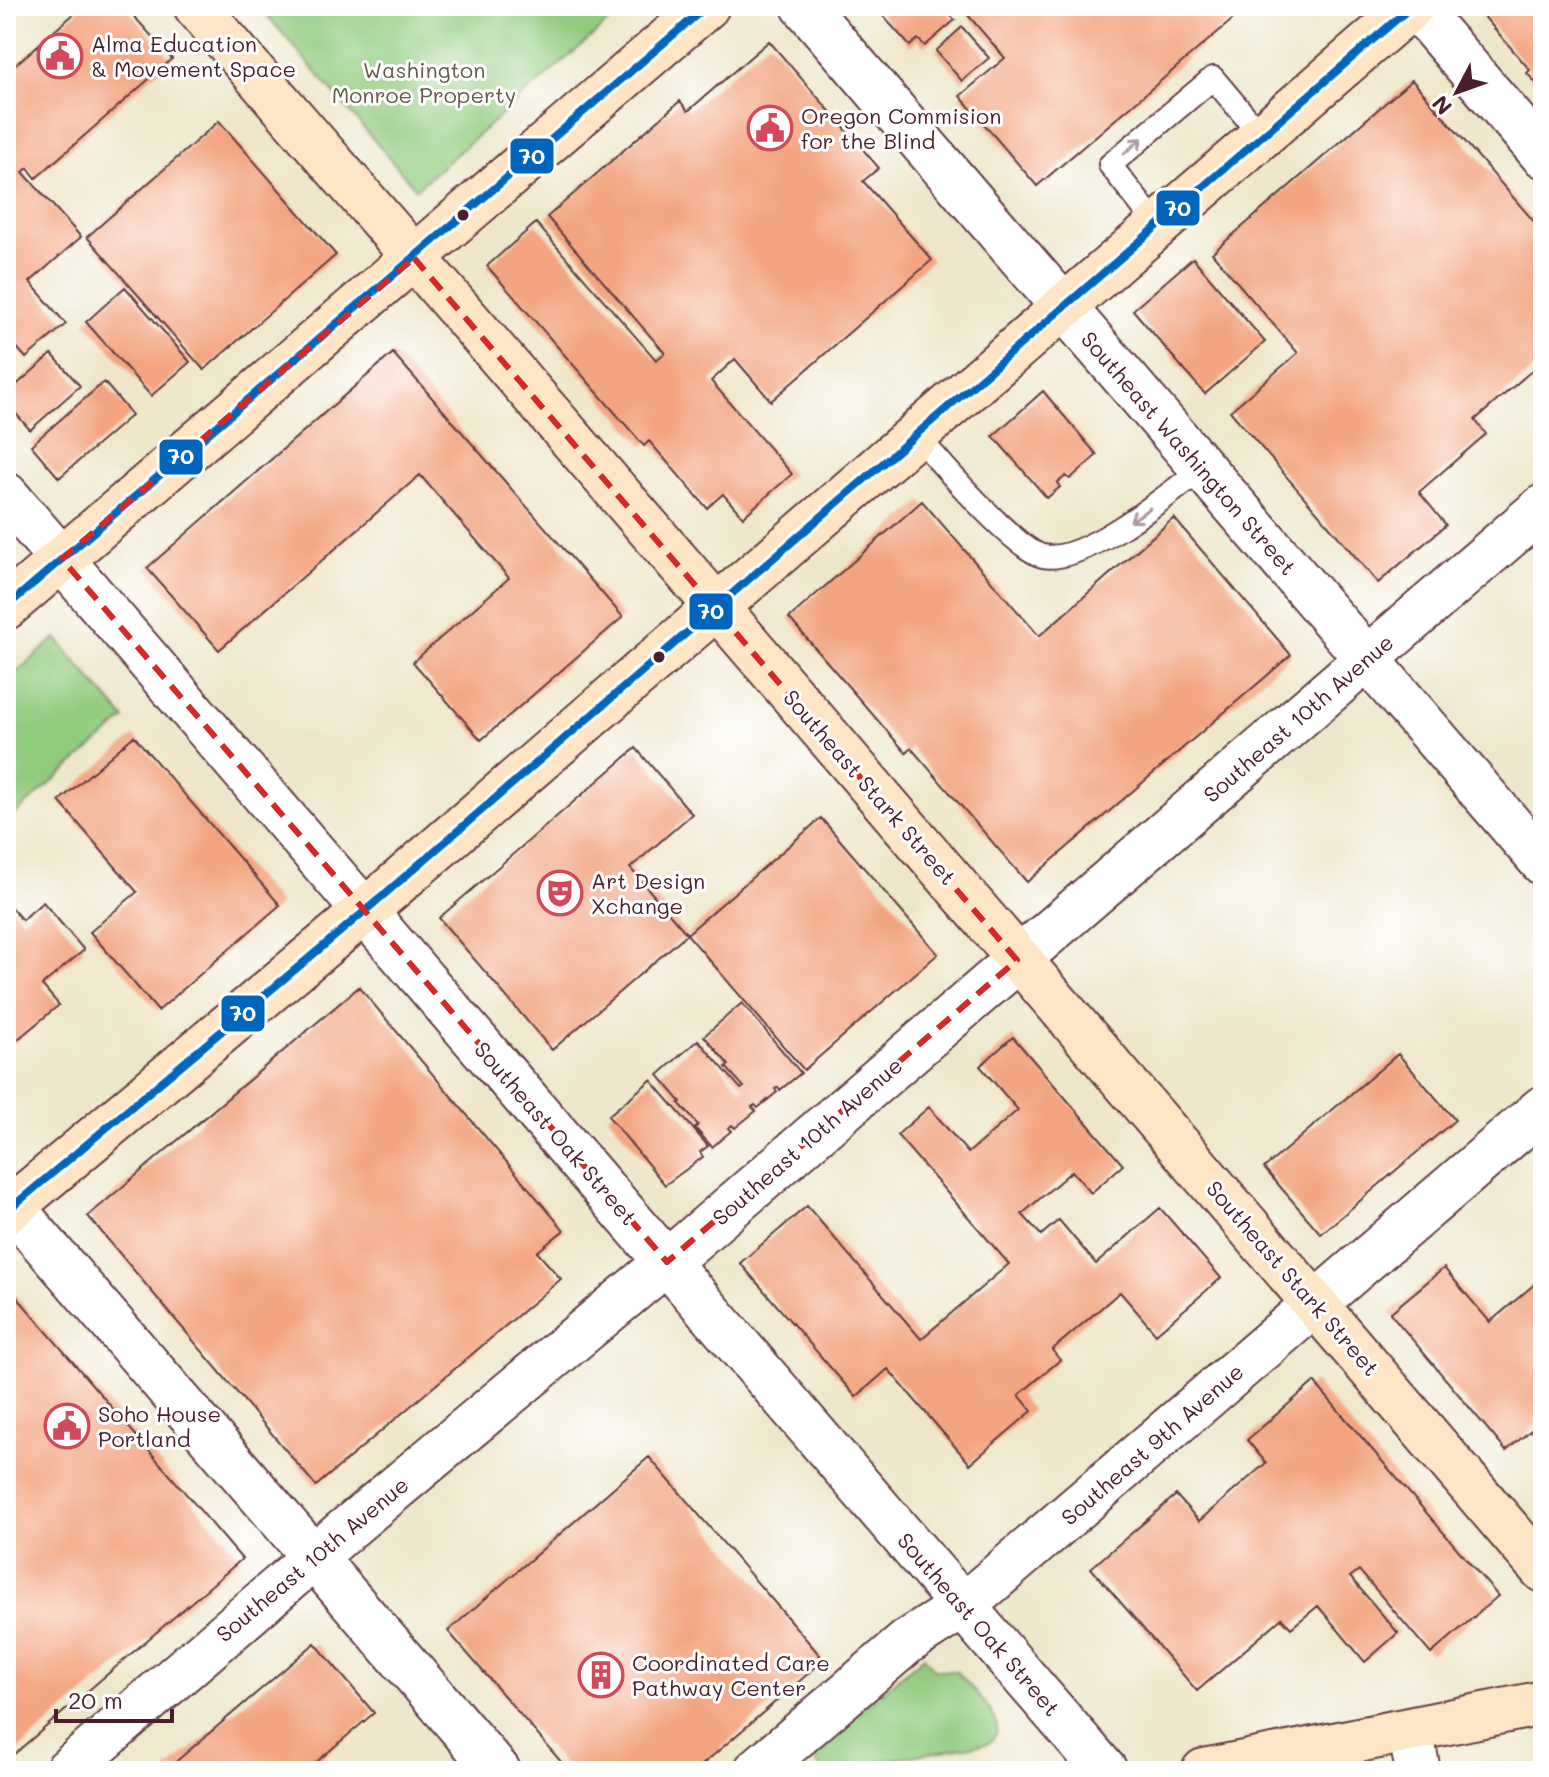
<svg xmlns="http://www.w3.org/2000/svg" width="1549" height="1777" viewBox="0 0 1549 1777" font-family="Mali,sans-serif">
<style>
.green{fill:#91cb7e;stroke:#6e7554;stroke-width:2}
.building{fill:#f3a581}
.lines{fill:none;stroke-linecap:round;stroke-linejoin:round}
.lane-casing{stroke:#633d43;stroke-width:26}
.street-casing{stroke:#633d43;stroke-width:48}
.secondary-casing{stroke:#633d43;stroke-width:48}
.lane{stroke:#fff;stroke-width:22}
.street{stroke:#fff;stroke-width:44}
.secondary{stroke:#fde5c5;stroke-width:44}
.bus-1-casing{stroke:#fff;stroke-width:14}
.bus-1{stroke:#0065bd;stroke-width:8}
.oneway{stroke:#ae9aa0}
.marked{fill:none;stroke:#d62828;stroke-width:6;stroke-dasharray:16 10;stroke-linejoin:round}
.bus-dot{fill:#4a1f2b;stroke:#fff;stroke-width:3}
.labels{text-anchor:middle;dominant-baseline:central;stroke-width:6;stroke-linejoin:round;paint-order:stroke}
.poi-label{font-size:22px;fill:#4a1f2b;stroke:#fff;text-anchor:start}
.park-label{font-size:22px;fill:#635b48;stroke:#fff}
.street-label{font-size:22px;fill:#4a1f2b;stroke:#fff}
.line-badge{stroke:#fff;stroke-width:3}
.badge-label{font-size:22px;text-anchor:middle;font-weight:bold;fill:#fff}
</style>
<rect width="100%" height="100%" fill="#fff"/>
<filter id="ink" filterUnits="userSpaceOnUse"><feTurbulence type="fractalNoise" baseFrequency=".0125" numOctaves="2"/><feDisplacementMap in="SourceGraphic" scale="16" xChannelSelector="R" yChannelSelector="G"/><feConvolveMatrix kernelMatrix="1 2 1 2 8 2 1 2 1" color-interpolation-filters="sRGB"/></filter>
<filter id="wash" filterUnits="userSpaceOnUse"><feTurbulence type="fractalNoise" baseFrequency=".006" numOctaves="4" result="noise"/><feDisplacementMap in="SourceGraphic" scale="32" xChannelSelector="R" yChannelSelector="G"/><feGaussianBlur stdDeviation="1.8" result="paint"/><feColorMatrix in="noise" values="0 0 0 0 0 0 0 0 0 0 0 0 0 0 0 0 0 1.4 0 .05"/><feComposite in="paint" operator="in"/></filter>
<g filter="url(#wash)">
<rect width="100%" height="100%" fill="#eee7cb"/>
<path class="green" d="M 259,6 L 627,6 L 416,189 Z
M 56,638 L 125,719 L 13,816 L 6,808 L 6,681 Z
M 924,1656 L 934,1669 L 957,1672 C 967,1684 996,1711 997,1726 C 998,1734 994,1738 989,1743 L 823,1771 L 816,1762 L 815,1751 Z"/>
<g id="blocks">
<path class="building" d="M 83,6 L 125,6 L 172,59 L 36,178 L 28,168 L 23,172 L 81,237 L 30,282 L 66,324 L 26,358 L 6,335 L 6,73 Z
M 874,6 L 946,6 L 948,9 L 946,11 L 955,20 L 925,46 L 918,39 L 910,46 Z
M 960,6 L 1230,6 L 1238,15 L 1037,186 L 960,96 L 1005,58 Z
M 1489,6 L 1543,6 L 1543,91 L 1527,73 L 1530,70 L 1481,13 Z
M 962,27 L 989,58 L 962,81 L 936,51 Z
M 769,41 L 879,168 L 863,181 L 932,260 L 771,401 L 735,359 L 711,381 L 792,474 L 743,517 L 723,494 L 707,508 L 649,441 L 644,446 L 487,266 L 536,223 L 656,360 L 665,353 L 547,217 L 680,101 L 688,111 Z
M 1412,80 L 1543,232 L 1543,361 L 1475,420 L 1486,434 L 1419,492 L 1446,525 L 1378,583 L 1230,411 L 1298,353 L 1212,253 Z
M 219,121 L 336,255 L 204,370 L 87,237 Z
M 1193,258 L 1265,342 L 1205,394 L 1133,310 Z
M 125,287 L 190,362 L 151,396 L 86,322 Z
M 393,353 L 623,617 L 481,740 L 413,662 L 509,578 L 420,475 L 219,650 L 147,568 Z
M 52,354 L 80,386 L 30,430 L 6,402 L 6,394 Z
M 104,382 L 132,415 L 59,478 L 31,445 Z
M 1043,391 L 1097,455 L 1070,479 L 1066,476 L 1057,483 L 1060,487 L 1047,498 L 993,436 Z
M 922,501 L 1039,636 L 1174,518 L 1291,655 L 1027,882 L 911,748 L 906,753 L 789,618 Z
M 134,736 L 280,905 L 158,1011 L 90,932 L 137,892 L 59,801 Z
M 636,748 L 692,814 L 630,868 L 687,934 L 821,818 L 938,954 L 804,1070 L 687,934 L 552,1050 L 439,918 Z
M 6,902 L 22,920 L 43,902 L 84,950 L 42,985 L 59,1005 L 11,1045 L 6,1039 Z
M 359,987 L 564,1230 L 537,1252 L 561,1279 L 316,1486 L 88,1216 Z
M 742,1003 L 801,1073 L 780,1090 L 778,1087 L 775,1089 L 777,1092 L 758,1108 L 755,1105 L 752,1107 L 756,1111 L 735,1128 L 732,1125 L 728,1128 L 731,1131 L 712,1147 L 695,1128 L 698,1125 L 679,1103 L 681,1102 L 658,1075 L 698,1040 L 741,1089 L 744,1087 L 726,1067 L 729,1065 L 704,1036 Z
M 1013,1037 L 1123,1165 L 1091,1193 L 1072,1171 L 1022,1214 L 1041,1235 L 1059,1220 L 1096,1264 L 1160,1208 L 1221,1278 L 1156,1334 L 1120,1292 L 1052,1350 L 1060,1360 L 1019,1395 L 1032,1411 L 970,1464 L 888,1369 L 856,1397 L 740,1263 L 807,1206 L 921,1339 L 1009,1264 L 897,1135 L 929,1107 L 968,1153 L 1018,1110 L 980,1066 Z
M 1398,1054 L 1455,1120 L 1321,1234 L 1264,1168 Z
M 651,1080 L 708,1146 L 700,1152 L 703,1157 L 665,1185 L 608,1116 Z
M 1444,1268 L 1490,1322 L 1543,1277 L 1543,1420 L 1506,1451 L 1390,1313 Z
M 11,1290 L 242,1559 L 6,1761 L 6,1294 Z
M 1314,1382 L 1498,1596 L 1431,1654 L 1359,1570 L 1350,1577 L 1398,1633 L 1365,1662 L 1318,1606 L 1291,1628 L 1282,1618 L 1197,1691 L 1091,1568 L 1176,1495 L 1199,1521 L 1266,1463 L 1247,1440 Z
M 649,1457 L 824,1660 L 695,1771 L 638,1771 L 635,1768 L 632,1771 L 569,1771 L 448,1631 Z
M 315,1643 L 374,1713 L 306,1771 L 165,1771 Z"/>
</g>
</g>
<g filter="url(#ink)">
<use href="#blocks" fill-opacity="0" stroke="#633d43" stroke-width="2"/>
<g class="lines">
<g class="lane-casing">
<path id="lane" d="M 1157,225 L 1110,165 L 1213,78 L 1261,135
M 915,433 C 936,458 1016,551 1043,556 C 1084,565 1171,492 1203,468"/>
</g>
<g class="street-casing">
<path id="street" d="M 804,6 L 1543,863
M 1415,6 L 1543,155
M 6,495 L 1105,1771
M 6,1200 L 498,1771
M 1410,1730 L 1418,1771
M 67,1771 L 342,1533 L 667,1262 L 1543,507
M 756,1771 L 907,1642 L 963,1606 L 1543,1108"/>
</g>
<g class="secondary-casing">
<path id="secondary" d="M 196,6 L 716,606 L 1543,1570
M 6,607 L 707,6
M 6,1212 L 365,911 L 1412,6
M 1204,1771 L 1543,1703"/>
</g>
<use href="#lane" class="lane"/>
<use href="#street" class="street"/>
<use href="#secondary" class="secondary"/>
<g class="bus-1-casing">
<path id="bus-1" d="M 6,607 L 707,6
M 6,1212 L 365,911 L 1412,6"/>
</g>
<use href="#bus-1" class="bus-1"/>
</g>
<defs><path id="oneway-shaft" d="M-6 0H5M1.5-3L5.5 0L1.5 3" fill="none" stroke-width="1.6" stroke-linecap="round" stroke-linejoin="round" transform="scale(2)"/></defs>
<g class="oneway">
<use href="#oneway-shaft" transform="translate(1133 146) rotate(-40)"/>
<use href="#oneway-shaft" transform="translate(1140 515) rotate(145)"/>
</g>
</g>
<path class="marked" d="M 414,258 L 1017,960 L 667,1262 L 62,559 Z"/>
<defs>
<g id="civic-ring" transform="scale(2.3)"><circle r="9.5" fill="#fff" stroke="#d1495b" stroke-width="1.5"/><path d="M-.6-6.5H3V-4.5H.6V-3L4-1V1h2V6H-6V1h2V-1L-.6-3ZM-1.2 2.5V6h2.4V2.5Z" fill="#d1495b"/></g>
<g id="theatre-ring" transform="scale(2.3)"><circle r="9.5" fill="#fff" stroke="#d1495b" stroke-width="1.5"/><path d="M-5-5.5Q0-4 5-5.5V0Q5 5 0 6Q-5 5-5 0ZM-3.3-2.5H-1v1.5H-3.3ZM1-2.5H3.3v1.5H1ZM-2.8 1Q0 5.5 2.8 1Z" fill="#d1495b"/></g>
<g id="building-ring" transform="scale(2.3)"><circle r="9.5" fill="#fff" stroke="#d1495b" stroke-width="1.5"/><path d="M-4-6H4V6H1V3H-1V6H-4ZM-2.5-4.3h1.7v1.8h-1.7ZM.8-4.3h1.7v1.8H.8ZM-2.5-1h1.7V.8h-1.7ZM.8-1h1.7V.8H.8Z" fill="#d1495b"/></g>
</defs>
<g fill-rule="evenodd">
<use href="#civic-ring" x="60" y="56"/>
<use href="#civic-ring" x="770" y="128"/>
<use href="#theatre-ring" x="560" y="893"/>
<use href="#civic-ring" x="67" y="1426"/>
<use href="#building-ring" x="601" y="1675"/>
</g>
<g class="bus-dot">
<circle cx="463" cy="215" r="7"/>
<circle cx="659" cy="657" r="7"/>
</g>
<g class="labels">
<g class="poi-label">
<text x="91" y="43">Alma Education<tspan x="91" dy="25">&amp; Movement Space</tspan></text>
<text x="801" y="115">Oregon Commision<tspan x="801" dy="25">for the Blind</tspan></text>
<text x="591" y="880">Art Design<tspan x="591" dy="25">Xchange</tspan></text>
<text x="98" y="1413">Soho House<tspan x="98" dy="25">Portland</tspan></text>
<text x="632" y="1662">Coordinated Care<tspan x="632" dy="25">Pathway Center</tspan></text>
</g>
<g class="park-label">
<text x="424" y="69">Washington<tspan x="424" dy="25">Monroe Property</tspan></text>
</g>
<g class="street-label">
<text transform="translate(1189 453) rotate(49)">Southeast Washington Street</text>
<text transform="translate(1298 718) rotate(-41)">Southeast 10th Avenue</text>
<text transform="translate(870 787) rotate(49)">Southeast Stark Street</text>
<text transform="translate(556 1133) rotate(49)">Southeast Oak Street</text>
<text transform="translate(807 1141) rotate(-41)">Southeast 10th Avenue</text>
<text transform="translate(1293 1278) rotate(49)">Southeast Stark Street</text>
<text transform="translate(1152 1444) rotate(-41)">Southeast 9th Avenue</text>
<text transform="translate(312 1559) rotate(-40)">Southeast 10th Avenue</text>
<text transform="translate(979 1624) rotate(49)">Southeast Oak Street</text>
</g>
</g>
<g class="line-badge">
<rect x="509" y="137" width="46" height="38" rx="8" fill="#0065bd"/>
<rect x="1155" y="189" width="46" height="38" rx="8" fill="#0065bd"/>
<rect x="158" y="438" width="46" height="38" rx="8" fill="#0065bd"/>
<rect x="688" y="592" width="46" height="39" rx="8" fill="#0065bd"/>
<rect x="220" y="994" width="46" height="39" rx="8" fill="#0065bd"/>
</g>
<g class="badge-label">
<text x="532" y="164">70</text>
<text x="1178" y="216">70</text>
<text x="181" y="464">70</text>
<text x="711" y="619">70</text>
<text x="243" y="1021">70</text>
</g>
<rect width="1549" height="1777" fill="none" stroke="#fff" stroke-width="32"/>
<g transform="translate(1457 92) rotate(229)" stroke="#ffffff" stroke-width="6" paint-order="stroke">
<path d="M0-6L14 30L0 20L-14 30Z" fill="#4a1f2b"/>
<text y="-12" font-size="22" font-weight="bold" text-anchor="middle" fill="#4a1f2b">N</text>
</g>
<path d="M56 1709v12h116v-12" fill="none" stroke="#4a1f2b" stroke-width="4"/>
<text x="68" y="1709" font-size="24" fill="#4a1f2b" stroke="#ffffff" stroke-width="6" paint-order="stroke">20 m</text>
</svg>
